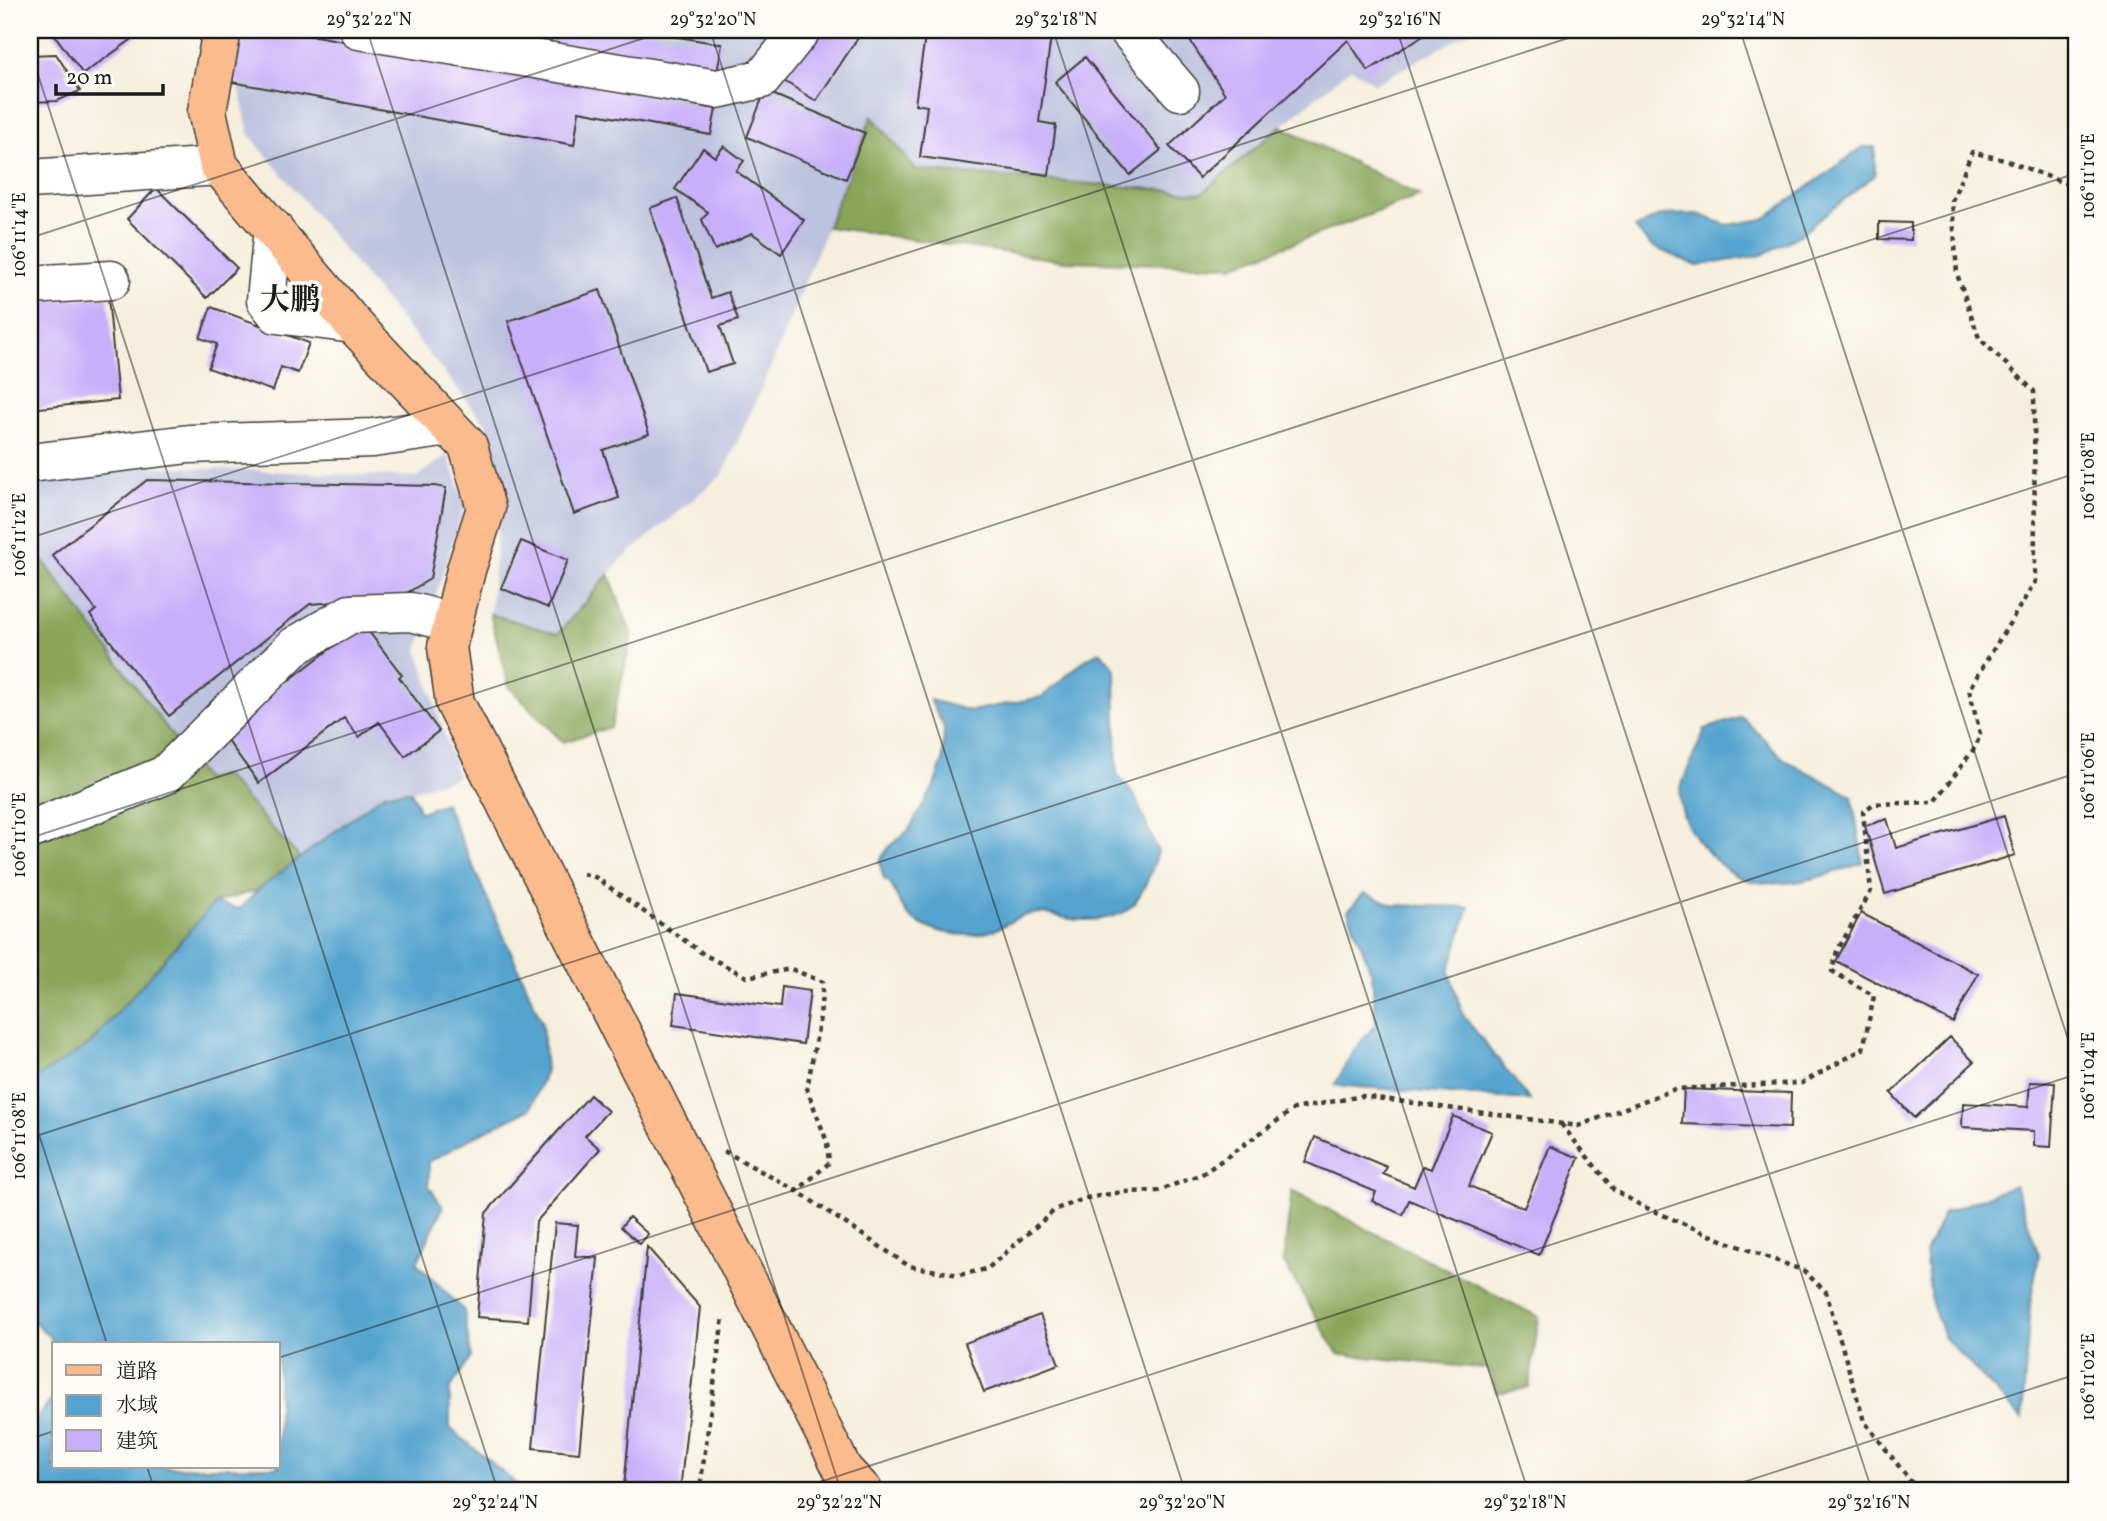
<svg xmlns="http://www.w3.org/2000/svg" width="2107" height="1521" viewBox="0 0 2107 1521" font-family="Vollkorn,'Noto Serif SC',serif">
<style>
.industrial{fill:#bdc3de}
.forest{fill:#89a659;stroke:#52613a;stroke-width:2}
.water{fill:#55a4cf;stroke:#386076;stroke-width:2}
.building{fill:#c8affa}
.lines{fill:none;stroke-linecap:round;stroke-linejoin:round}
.minor-casing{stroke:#3d3c39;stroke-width:41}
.major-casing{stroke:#3d3c39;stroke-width:41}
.path{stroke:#3d3c39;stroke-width:4.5;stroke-dasharray:5 5;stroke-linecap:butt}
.minor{stroke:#fff;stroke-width:38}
.major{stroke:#fbbb8d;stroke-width:38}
.ticks{fill:none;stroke:#1c1c1c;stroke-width:2;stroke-opacity:0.45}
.labels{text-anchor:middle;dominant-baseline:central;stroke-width:7;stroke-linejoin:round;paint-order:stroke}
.quarter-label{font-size:30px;font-weight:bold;fill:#1c1c1c;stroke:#fdfcf7}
.neatline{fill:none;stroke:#1c1c1c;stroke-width:2.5}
.ticks-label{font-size:18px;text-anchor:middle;fill:#1c1c1c}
</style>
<rect width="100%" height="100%" fill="#fdfcf7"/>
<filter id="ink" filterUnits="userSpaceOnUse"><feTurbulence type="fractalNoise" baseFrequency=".0143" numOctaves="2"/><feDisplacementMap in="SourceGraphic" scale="14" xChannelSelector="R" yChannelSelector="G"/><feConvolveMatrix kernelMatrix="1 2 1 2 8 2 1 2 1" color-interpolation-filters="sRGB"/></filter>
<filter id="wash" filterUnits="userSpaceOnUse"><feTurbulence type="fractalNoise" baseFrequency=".00686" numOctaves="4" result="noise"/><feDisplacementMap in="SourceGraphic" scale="28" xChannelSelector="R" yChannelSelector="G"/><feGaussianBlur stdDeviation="1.57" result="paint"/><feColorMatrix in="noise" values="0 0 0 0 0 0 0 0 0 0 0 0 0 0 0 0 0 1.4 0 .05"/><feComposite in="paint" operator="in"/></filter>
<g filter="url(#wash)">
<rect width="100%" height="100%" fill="#f6efdd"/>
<path class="industrial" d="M 232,30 L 1473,30 L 1375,84 L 1351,68 L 1202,193 L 915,170 L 872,116 L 769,371 L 723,474 L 621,560 L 558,634 L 490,614 L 502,487 L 487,425 L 249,134 L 229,40 Z
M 448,454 L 465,505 L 418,650 L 458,777 L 411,791 L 385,793 L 300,858 L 224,775 L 205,781 L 30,543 L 30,483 L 141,466 L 417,477 Z"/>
<path class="forest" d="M 872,116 L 916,170 L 1202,193 L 1281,126 L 1420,196 L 1232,266 L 1065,261 L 827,227 Z
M 30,543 L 205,780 L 224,775 L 300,858 L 258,890 L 214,903 L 90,1044 L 30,1082 Z
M 609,574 L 632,635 L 611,727 L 563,742 L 509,687 L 490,614 L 558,634 Z
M 1292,1191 L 1539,1317 L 1529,1388 L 1497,1393 L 1488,1369 L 1338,1354 L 1283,1261 Z"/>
<path class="water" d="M 1863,147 L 1875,147 L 1875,175 L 1800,235 L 1762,255 L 1697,266 L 1651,246 L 1635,228 L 1661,215 L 1698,214 L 1727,225 L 1764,219 Z
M 1100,651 L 1115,669 L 1117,774 L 1135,797 L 1158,852 C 1152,870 1141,903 1124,912 C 1110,920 1086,921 1071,919 C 1060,918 1050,913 1039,913 C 1015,915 1014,922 994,930 C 969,940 927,934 907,914 C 900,906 895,891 889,881 L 884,879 L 879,861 L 890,846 L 908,831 L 933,788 L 943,761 L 944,727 L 930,700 L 971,711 L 1042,697 L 1082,662 Z
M 1742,717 L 1785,760 L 1852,796 L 1863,863 C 1825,876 1781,892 1741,878 C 1727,873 1713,858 1703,847 C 1690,832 1680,816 1680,794 C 1680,782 1700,743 1705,729 Z
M 411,791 L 420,812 L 445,803 L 542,1022 L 546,1071 L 530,1109 L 475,1136 L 429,1162 L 429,1186 L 443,1207 L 417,1263 L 464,1311 L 471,1357 L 450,1389 L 450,1428 L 525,1491 L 30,1491 L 30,1426 L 54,1397 L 54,1467 L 278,1467 L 278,1344 L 56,1344 L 35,1322 L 30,1321 L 30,1082 L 90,1044 L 214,903 L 240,909 L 258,890 L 385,793 Z
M 1364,893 L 1393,905 L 1469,907 L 1449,971 L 1463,1015 L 1530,1100 L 1335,1085 L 1353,1051 L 1376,1024 L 1372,974 L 1348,911 Z
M 2015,1185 L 2039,1255 L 2030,1305 L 2022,1419 L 1944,1337 L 1931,1301 L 1925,1253 L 1944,1213 Z"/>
<g id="blocks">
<path class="building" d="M 51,30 L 145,30 L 83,74 Z
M 241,30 L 283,30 L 716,109 L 711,135 L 579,111 L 574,145 L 232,82 Z
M 429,30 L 633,30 L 722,44 L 716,79 Z
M 753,30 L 787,30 L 778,45 Z
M 818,30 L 863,30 L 816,101 L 784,81 Z
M 926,30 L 1052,30 L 1039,122 L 1056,125 L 1049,175 L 920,157 L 927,106 L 915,104 Z
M 1183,30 L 1431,30 L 1368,71 L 1348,40 L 1199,178 L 1169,146 L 1225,94 Z
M 56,54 L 80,91 L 57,101 L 30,102 L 30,55 Z
M 1085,57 L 1161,150 L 1130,175 L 1055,82 Z
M 765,91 L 865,133 L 846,179 L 747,137 Z
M 724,146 L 744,161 L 736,171 L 804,220 L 781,254 L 752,233 L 715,250 L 702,220 L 708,212 L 675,189 L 703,148 L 715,157 Z
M 156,188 L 237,268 L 207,298 L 127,219 Z
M 677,198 L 711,298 L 728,292 L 738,320 L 720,326 L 733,364 L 706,372 L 650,208 Z
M 1879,222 L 1911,223 L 1911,240 L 1879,239 Z
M 600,290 L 649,434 L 603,450 L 619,498 L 574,514 L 508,321 Z
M 108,296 L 118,400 L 30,409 L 30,303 Z
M 211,307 L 309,343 L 298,373 L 281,367 L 273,391 L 208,368 L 217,344 L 200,338 Z
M 147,480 L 435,486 L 446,488 L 430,579 L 400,597 L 310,604 L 169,716 L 90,615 L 96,610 L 52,555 Z
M 521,541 L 568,560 L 548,608 L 501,588 Z
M 363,624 L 402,675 L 399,677 L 439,731 L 405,756 L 379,722 L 359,737 L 344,718 L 259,783 L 221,732 Z
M 2004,816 L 2015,855 L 1885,894 L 1865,826 L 1887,819 L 1896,848 Z
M 1861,913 L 1978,974 L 1953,1023 L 1836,961 Z
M 782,987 L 810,991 L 803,1044 L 673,1025 L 677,993 L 780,1007 Z
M 1950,1037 L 1974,1062 L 1914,1118 L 1891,1093 Z
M 2030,1082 L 2055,1083 L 2051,1147 L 2034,1146 L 2034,1131 L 1962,1127 L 1963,1103 L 2028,1107 Z
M 1684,1089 L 1791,1093 L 1790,1128 L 1682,1124 Z
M 590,1095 L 608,1111 L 585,1136 L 600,1149 L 536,1222 L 528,1321 L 477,1317 L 486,1213 Z
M 1453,1116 L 1492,1132 L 1469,1186 L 1524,1208 L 1550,1146 L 1579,1158 L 1539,1255 L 1409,1200 L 1403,1215 L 1372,1201 L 1376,1192 L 1305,1162 L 1315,1137 L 1387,1167 L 1383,1174 L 1414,1187 L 1423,1166 L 1431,1169 Z
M 629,1217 L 648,1234 L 640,1244 L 621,1227 Z
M 555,1223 L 578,1225 L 575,1256 L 598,1258 L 579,1453 L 533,1448 Z
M 647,1247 L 700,1307 L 680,1491 L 624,1487 Z
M 1040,1315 L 1059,1364 L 984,1392 L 965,1343 Z"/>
</g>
</g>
<g filter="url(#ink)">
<use href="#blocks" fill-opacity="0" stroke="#3d3c39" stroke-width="2"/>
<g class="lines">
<g class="minor-casing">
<path id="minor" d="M 359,30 L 717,89 L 762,79 L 801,30
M 1128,30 L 1180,91
M 30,179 L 219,166
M 273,228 L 266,300 L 277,314 L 353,324
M 30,285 L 111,280
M 30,463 L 189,444 L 373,438 L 449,427
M 30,830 L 165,775 L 295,646 L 350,614 L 411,612 L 453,623"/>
</g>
<g class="major-casing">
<path id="major" d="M 222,30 L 207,111 L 219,166 L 353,324 L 468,446 L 486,508 L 466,570 L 447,647 L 455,703 L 843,1470 L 863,1491"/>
</g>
<path class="path" d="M 583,874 L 595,877 L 705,955 L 747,977 L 791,969 L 823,982 L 820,1017 L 807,1089 L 827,1142 L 829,1163 L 797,1191
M 1561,1124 L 1614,1190 L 1642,1206 L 1717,1238 L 1804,1271 L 1826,1292 L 1864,1421 L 1918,1491
M 724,1151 L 797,1191 L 909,1266 L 959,1275 L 987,1269 L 1056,1209 L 1087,1198 L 1122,1192 L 1158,1191 L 1204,1173 L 1294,1109 L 1362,1096 L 1578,1126 L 1675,1089 L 1802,1083 L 1863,1049 L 1874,996 L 1832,971 L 1837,951 L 1871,891 L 1863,812 L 1873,804 L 1935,802 L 1976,746 L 1980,734 L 1969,689 L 2035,582 L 2034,391 L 1979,338 L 1957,274 L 1952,201 L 1972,152 L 2008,161 L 2077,188
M 709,1491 L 701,1481 L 723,1317"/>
<use href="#minor" class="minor"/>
<use href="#major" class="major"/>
</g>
</g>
<path class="ticks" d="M 367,30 L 841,1491M 710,30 L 1185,1491M 1053,30 L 1528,1491M 1397,30 L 1872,1491M 1740,30 L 2077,1067M 30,50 L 498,1491M 30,238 L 669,30M 30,538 L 1593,30M 30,838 L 2077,173M 30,1107 L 107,1344M 30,1138 L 2077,473M 278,1358 L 2077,773M 30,1439 L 54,1431M 147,1467 L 155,1491M 792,1491 L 2077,1074M 1716,1491 L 2077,1374"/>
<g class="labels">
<g class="quarter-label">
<text x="290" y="301">大鹏</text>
</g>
</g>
<rect width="2107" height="1521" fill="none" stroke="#fdfcf7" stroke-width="77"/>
<rect x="52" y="1342" width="228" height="126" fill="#fdfcf7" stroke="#a3a29f" stroke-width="2"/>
<rect x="66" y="1365" width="35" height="10" fill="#fbbb8d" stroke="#a3a29f" stroke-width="2"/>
<text x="116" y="1378" font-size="21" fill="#1c1c1c">道路</text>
<rect x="66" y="1395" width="35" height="21" fill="#55a4cf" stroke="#a3a29f" stroke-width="2"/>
<text x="116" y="1412" font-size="21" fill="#1c1c1c">水域</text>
<rect x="66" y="1430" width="35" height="21" fill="#c8affa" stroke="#a3a29f" stroke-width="2"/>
<text x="116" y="1448" font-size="21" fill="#1c1c1c">建筑</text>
<path d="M56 84v10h107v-10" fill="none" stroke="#1c1c1c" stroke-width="3.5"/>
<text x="66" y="84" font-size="21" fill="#1c1c1c" stroke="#fdfcf7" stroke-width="5" paint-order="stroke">20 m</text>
<rect x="38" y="38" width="2030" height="1444" class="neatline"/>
<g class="ticks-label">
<text x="369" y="25">29°32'22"N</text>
<text x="713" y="25">29°32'20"N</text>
<text x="1056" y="25">29°32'18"N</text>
<text x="1400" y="25">29°32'16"N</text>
<text x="1743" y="25">29°32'14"N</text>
<text transform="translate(2088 176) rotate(-90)" y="6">106°11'10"E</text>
<text transform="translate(19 235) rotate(-90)" y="6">106°11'14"E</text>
<text transform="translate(2088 476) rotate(-90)" y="6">106°11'08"E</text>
<text transform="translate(19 535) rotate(-90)" y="6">106°11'12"E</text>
<text transform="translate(2088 776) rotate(-90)" y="6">106°11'06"E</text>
<text transform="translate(19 835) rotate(-90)" y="6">106°11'10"E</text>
<text transform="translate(2088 1076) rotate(-90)" y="6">106°11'04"E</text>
<text transform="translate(19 1136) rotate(-90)" y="6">106°11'08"E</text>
<text transform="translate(2088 1377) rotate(-90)" y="6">106°11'02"E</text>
<text x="495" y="1508">29°32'24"N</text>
<text x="839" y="1508">29°32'22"N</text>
<text x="1182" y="1508">29°32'20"N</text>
<text x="1525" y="1508">29°32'18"N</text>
<text x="1869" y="1508">29°32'16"N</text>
</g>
</svg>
